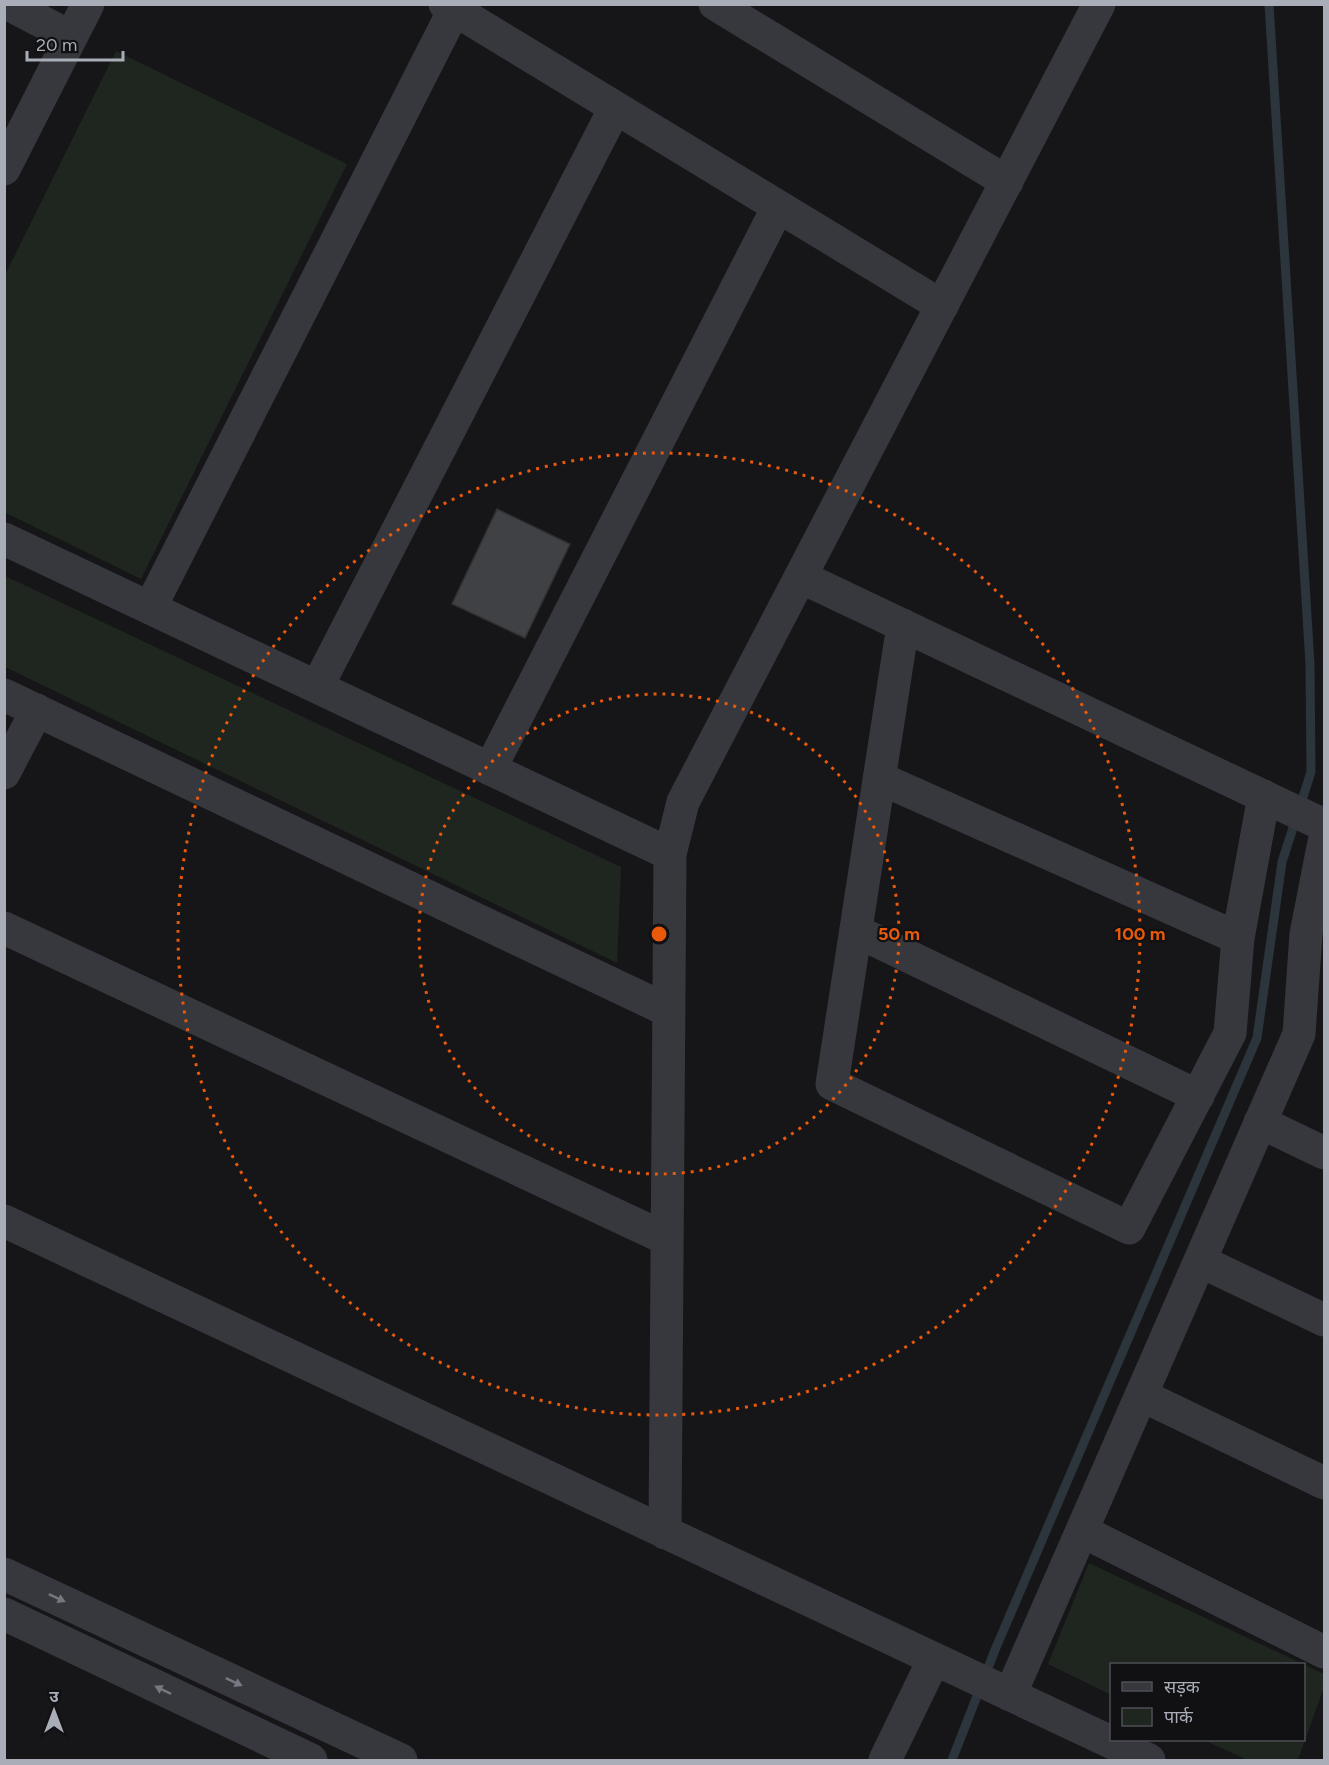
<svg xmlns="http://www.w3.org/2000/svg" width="1329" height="1765" viewBox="0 0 1329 1765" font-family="Figtree,'Noto Sans Devanagari',sans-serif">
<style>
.green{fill:#1e261f}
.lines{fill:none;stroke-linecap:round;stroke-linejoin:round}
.stream{stroke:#2c353c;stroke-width:9}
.building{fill:#404145;stroke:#303034;stroke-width:1.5}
.minor{stroke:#37383d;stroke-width:33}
.tertiary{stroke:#37383d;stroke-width:33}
.oneway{fill:#757881}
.ring{fill:none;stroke:#e8590c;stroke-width:3;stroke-dasharray:3 6}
.centre{fill:#e8590c;stroke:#111113;stroke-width:3}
.ring-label{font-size:18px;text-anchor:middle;font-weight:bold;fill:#e8590c;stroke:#111113;stroke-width:4.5;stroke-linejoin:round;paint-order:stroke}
</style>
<rect width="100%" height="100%" fill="#161618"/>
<path class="green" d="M 116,51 L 347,164 L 141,579 L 4,512 L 5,275 Z
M 5,576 L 621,867 L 617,963 L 5,667 Z
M 1089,1563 L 1324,1674 L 1324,1687 L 1298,1760 L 1247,1760 L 1204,1740 L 1304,1740 L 1304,1664 L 1112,1664 L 1111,1695 L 1048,1664 Z"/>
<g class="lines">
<path class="stream" d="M 952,1760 L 995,1650 L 1257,1038 L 1282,862 L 1311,772 L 1310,664 L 1269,4"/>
</g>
<path class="building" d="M 497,509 L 570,544 L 525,638 L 452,604 Z"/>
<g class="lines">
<path class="minor" d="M 8,4 L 71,37
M 445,4 L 942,306
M 715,4 L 1007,182
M 4,169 L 88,4
M 4,539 L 670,854
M 801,577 L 1324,825
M 150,608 L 454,10
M 903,625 L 832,1084 L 1129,1228 L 1230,1033 L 1238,938 L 1264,796
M 317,687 L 615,108
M 4,695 L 669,1011
M 490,769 L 778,207
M 4,773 L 37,710
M 879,778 L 1238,938
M 4,928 L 667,1239
M 856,931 L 1198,1096
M 1260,1122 L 1324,1153
M 4,1221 L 1149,1760
M 1200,1261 L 1324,1320
M 1141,1395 L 1324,1483
M 1082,1531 L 1324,1652
M 665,1533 L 670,854 L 683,802 L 1099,4
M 1010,1695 L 1299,1034 L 1306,934 L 1324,842
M 885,1760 L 934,1659"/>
<path class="tertiary" d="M 4,1574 L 401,1760
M 4,1614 L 311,1760"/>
</g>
<defs><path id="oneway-solid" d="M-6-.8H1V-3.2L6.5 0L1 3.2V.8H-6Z" transform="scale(1.5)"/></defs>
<g class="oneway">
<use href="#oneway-solid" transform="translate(57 1598) rotate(25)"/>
<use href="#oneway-solid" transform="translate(234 1682) rotate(25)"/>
<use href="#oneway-solid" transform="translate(163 1690) rotate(-154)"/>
</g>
<g class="ring">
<circle cx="659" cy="934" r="240"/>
<circle cx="659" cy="934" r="481"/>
</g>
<circle cx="659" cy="934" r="9" class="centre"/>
<g class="ring-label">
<text x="899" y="940">50 m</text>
<text x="1140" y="940">100 m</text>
</g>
<rect width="1329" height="1765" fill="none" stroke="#a8adb8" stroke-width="12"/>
<rect x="1110" y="1663" width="195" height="78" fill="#111113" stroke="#4d4f55" stroke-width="1.5"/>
<rect x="1122" y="1682" width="30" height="9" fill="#37383d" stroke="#4d4f55" stroke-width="1.5"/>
<text x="1164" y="1693" font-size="18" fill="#a8adb8">सड़क</text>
<rect x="1122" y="1708" width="30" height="18" fill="#1e261f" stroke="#4d4f55" stroke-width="1.5"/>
<text x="1164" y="1723" font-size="18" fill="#a8adb8">पार्क</text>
<g transform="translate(54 1711)" stroke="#111113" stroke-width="4.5" paint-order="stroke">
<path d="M0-4.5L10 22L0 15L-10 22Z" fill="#a8adb8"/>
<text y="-9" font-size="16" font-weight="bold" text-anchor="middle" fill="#a8adb8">उ</text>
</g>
<path d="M27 51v9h96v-9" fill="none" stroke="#a8adb8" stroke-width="3"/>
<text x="36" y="51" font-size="18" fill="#a8adb8" stroke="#111113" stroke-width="4.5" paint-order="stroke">20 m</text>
</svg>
